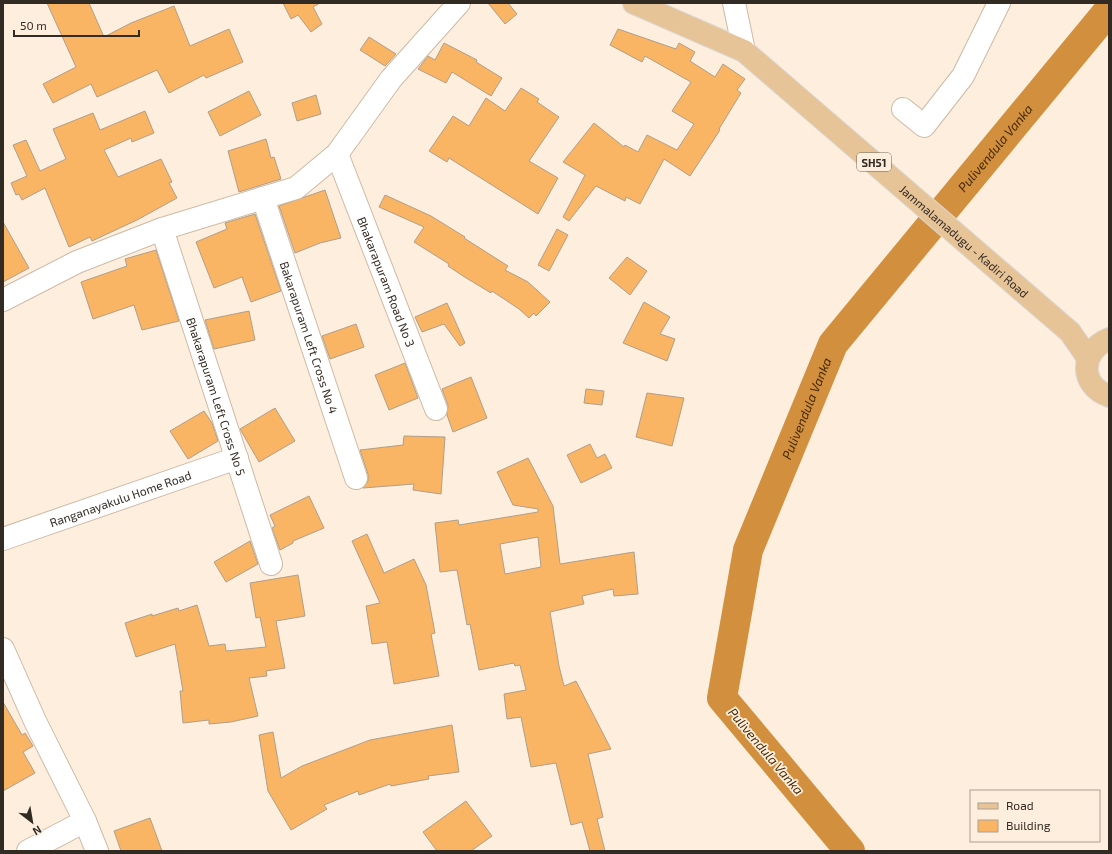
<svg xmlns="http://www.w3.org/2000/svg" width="1112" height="854" viewBox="0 0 1112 854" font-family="'Exo 2',sans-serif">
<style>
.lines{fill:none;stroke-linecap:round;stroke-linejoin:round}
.river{stroke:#d28f3d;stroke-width:30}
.building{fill:#f9b464;stroke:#b19e8a;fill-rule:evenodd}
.minor-casing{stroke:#cdbaa6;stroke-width:24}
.major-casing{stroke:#dad9d7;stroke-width:24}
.minor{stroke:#fff;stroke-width:22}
.major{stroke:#e7c398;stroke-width:22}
.labels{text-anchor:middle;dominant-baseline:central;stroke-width:3.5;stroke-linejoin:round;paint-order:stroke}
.shield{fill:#feeedd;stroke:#6f665b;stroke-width:1}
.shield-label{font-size:11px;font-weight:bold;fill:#322b23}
.street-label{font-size:12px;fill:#322b23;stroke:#feeedd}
.water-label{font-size:13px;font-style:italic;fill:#452a06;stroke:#feeedd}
</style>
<rect width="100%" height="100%" fill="#feeedd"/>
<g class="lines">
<path class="river" id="s1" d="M 850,851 L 722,698 L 748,550 L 833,344 L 1109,10"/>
</g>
<path class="building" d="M 47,3 L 89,3 L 104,37 L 131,23 L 174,6 L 190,46 L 229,29 L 243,62 L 206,78 L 204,75 L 169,93 L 157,70 L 97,97 L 91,84 L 53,103 L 43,84 L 76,67 Z
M 283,3 L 320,3 L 313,7 L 322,24 L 311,32 L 298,15 L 291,19 Z
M 488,3 L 508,3 L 517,14 L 505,24 Z
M 618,29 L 676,49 L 679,43 L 695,52 L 690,61 L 715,77 L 723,64 L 745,79 L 737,90 L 741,93 L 719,129 L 720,130 L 690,176 L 664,159 L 640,204 L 626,197 L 625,201 L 596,186 L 569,221 L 563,217 L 585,175 L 563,162 L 594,123 L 624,147 L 625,145 L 638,152 L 647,135 L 677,150 L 694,124 L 672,111 L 691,82 L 645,56 L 642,62 L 610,45 Z
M 369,37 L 396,54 L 385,66 L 360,50 Z
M 444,43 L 477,60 L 476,62 L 502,78 L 491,96 L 452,72 L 446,83 L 418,69 L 428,56 L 435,60 Z
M 521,88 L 539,99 L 537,102 L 559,117 L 529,161 L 558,178 L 538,214 L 449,158 L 447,162 L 429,151 L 453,116 L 469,126 L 486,98 L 505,111 Z
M 249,91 L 261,115 L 220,136 L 208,112 Z
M 316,95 L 321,114 L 297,121 L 292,103 Z
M 145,111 L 154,133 L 132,142 L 131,138 L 104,150 L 118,177 L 161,159 L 172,182 L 169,183 L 177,198 L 137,220 L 92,241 L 90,237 L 69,247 L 45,188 L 22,200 L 19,194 L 16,195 L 11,183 L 27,176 L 13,145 L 26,140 L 40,171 L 66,159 L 53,129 L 93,113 L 100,130 Z
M 266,139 L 271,158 L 274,157 L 281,179 L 239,192 L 228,151 Z
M 325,190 L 341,238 L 320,243 L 295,253 L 279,206 Z
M 385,195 L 431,216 L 465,237 L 464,238 L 508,266 L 505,270 L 528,282 L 550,302 L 536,316 L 534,313 L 529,318 L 519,309 L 492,291 L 491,293 L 463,276 L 448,266 L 449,264 L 414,242 L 424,227 L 379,207 Z
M 255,214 L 281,291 L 251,302 L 242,277 L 214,288 L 196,242 L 227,229 L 225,223 Z
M 3,222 L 29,268 L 3,282 Z
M 557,229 L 568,235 L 549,271 L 538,265 Z
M 156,250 L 179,321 L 142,330 L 134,305 L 93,319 L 81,282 L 127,266 L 125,259 Z
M 627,257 L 647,271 L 630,295 L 609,278 Z
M 644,302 L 670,317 L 660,334 L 675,339 L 667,361 L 623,343 Z
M 447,303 L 465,343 L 460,346 L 444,324 L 422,332 L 415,317 Z
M 249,311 L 255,340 L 214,349 L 205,320 Z
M 356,324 L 364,347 L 330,359 L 322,336 Z
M 405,363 L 418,398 L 389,410 L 375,375 Z
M 471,377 L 487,418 L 453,432 L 447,415 L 448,405 L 442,389 Z
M 586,389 L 604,391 L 602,405 L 584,403 Z
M 647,393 L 684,398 L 672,446 L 636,437 Z
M 275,408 L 295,441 L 259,462 L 240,429 Z
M 204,411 L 212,423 L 218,441 L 188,459 L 170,431 Z
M 404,436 L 445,437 L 441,494 L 413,490 L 414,484 L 363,488 L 368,481 L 368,474 L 360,450 L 403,445 Z
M 590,444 L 597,458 L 605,454 L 612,468 L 581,483 L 567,455 Z
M 528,458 L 553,506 L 560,564 L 634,552 L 638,594 L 614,596 L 613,589 L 582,596 L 584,604 L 550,612 L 559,666 L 564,686 L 576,681 L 611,749 L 588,754 L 603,817 L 597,819 L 605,851 L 590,851 L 582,822 L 571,825 L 556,763 L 531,767 L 521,717 L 507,719 L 504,694 L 526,690 L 520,665 L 515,666 L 514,663 L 479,670 L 470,624 L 467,625 L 457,570 L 440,572 L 435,523 L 458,520 L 459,525 L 538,512 L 538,509 L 513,505 L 497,472 ZM 538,537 L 541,567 L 505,574 L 500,544 Z
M 309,496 L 324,528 L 293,541 L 293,543 L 280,550 L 272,528 L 275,526 L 270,515 Z
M 367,534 L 384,573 L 414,559 L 426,585 L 435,633 L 431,634 L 439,676 L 394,684 L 387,642 L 372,644 L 366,606 L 380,603 L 352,541 Z
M 250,541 L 258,564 L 226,582 L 214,562 Z
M 298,575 L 305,616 L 276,621 L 285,668 L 266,671 L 267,676 L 249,678 L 258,716 L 231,722 L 209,724 L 209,720 L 183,723 L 180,691 L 183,691 L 175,644 L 136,657 L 125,623 L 152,614 L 152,616 L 178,608 L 179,611 L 197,605 L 209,646 L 225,644 L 226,651 L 266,647 L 260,617 L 256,618 L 250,583 Z
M 3,702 L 22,735 L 25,733 L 33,746 L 23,752 L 35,773 L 3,791 Z
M 452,725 L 459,772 L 428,776 L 429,779 L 391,786 L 390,784 L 359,795 L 358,791 L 324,805 L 327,809 L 291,830 L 268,791 L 259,735 L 273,732 L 281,778 L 302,766 L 370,740 Z
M 466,801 L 492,836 L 471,851 L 437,851 L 423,832 Z
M 150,818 L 162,851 L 121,851 L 114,831 Z"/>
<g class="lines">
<g class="minor-casing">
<g id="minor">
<path d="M 734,3 L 744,51"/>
<path d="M 903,109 L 924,126 L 963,76 L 999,3"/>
<path id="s2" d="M 337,154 L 436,409"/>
<path id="s3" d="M 263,198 L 356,478"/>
<path id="s4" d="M 162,229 L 271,564"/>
<path d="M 3,300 L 77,262 L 162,229 L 296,188 L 337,154 L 391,79 L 459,3"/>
<path id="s5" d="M 3,539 L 237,458"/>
<path d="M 3,649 L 35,721 L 85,821 L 97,851"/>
<path d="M 28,851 L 85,821"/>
</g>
</g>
<g class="major-casing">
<g id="major">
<path id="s6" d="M 634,3 L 744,51 L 1070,332 L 1088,358"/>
<path d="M 1109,339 C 1080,351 1079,385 1109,396"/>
</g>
</g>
<use href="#minor" class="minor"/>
<use href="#major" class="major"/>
</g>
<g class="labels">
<rect class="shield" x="857" y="153" width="34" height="18" rx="3"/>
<g class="shield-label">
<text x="874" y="162">SH51</text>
</g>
<g class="street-label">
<text stroke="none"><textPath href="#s6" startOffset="411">Jammalamadugu - Kadiri Road</textPath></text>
<text stroke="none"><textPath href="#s2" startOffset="137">Bhakarapuram Road No 3</textPath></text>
<text stroke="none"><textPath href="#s3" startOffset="147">Bakarapuram Left Cross No 4</textPath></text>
<text stroke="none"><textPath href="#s4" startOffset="176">Bhakarapuram Left Cross No 5</textPath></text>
<text stroke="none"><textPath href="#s5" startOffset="124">Ranganayakulu Home Road</textPath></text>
</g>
<g class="water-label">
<text stroke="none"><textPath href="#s1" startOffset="827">Pulivendula Vanka</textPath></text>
<text stroke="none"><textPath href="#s1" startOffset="503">Pulivendula Vanka</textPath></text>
<text transform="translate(766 751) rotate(50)">Pulivendula Vanka</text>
</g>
</g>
<rect width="1112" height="854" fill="none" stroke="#322b23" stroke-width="8"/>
<rect x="970" y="790" width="130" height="52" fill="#feeedd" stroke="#aca093"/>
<rect x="978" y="803" width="20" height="6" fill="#e7c398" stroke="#aca093"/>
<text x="1006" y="810" font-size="12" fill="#322b23">Road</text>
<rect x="978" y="820" width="20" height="12" fill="#f9b464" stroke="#aca093"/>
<text x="1006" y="830" font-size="12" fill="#322b23">Building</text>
<g transform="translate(32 822) rotate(149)" stroke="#feeedd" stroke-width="3" paint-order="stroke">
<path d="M0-3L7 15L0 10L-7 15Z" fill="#322b23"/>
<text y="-6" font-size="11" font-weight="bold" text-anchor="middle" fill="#322b23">N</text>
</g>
<path d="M14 30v6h125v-6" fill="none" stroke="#322b23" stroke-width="2"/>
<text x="20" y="30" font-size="12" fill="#322b23" stroke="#feeedd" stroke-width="3" paint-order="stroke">50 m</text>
</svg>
